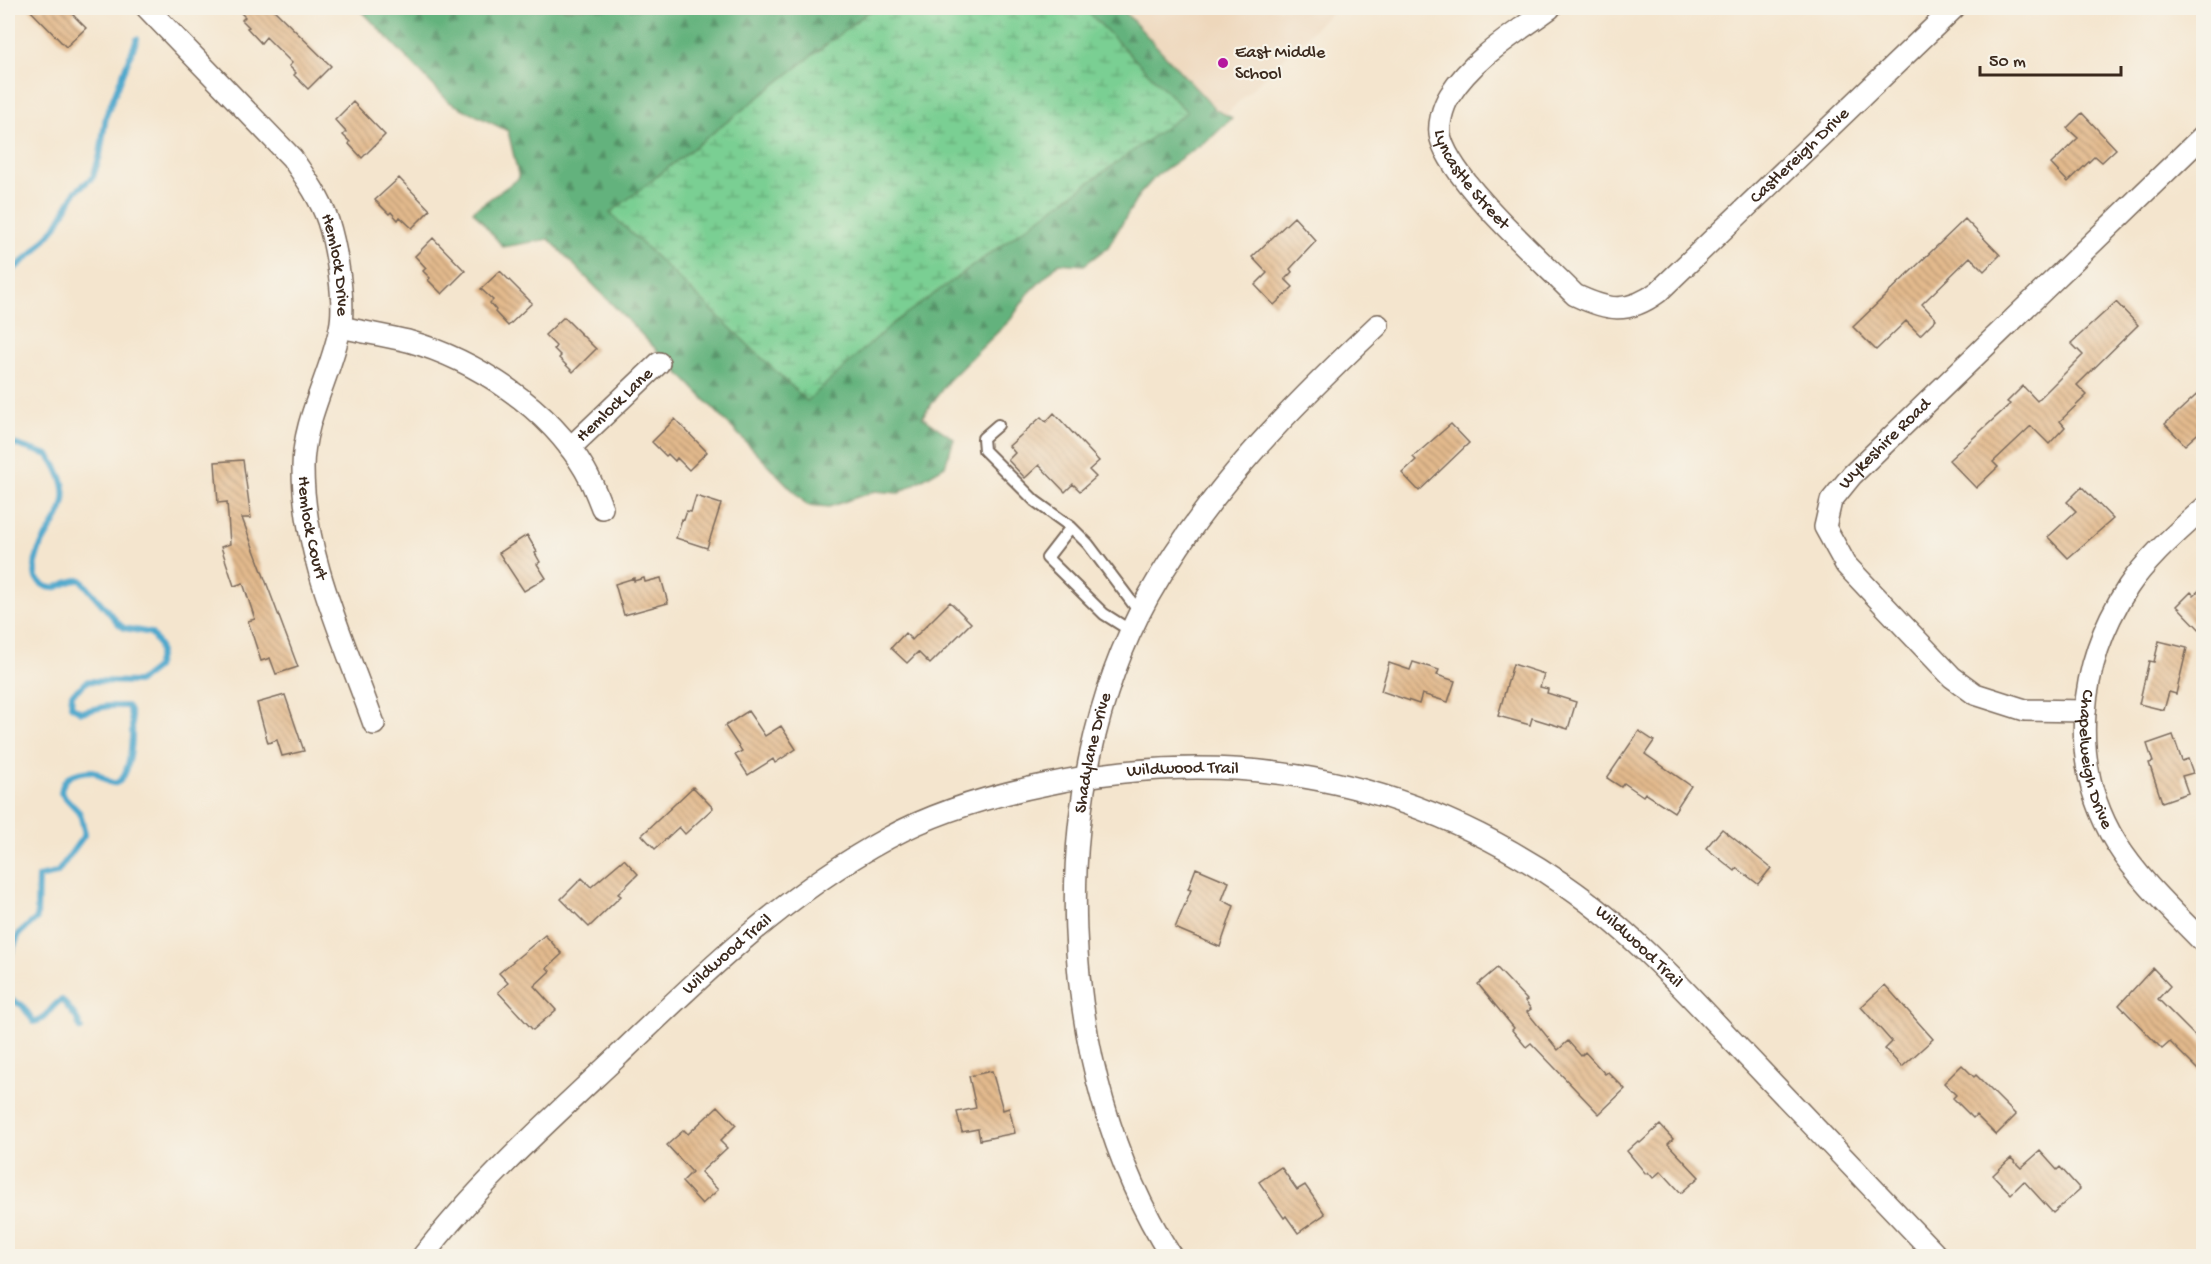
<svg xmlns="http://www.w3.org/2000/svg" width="2211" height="1264" viewBox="0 0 2211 1264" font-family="'Gochi Hand',sans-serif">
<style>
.built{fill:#eed7bb}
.forest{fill:url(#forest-firs);stroke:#4f6e4e;stroke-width:1.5}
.wetland{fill:url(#wetland-marsh);stroke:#5a7c58;stroke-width:1.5}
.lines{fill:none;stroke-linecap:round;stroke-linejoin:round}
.stream{stroke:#4ea7cc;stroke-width:6}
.building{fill:url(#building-back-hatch)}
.service-casing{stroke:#7c6b5c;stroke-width:14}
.minor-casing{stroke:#7c6b5c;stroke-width:24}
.service{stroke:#fff;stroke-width:10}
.minor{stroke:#fff;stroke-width:21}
.poi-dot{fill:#b5179e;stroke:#f7f3e8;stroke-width:2}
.labels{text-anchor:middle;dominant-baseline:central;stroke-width:4.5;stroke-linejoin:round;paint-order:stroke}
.poi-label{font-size:18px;fill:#3b2a1e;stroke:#f7f3e8;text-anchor:start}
.street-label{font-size:18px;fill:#3b2a1e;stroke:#f7f3e8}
</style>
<defs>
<pattern id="forest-firs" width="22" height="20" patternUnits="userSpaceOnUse" patternTransform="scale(1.5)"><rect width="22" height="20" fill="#63b27d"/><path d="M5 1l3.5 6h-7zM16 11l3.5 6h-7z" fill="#539166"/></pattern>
<pattern id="wetland-marsh" width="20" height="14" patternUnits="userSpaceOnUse" patternTransform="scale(1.5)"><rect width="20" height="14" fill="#7acf93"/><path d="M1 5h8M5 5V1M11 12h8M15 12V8" fill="none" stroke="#65a877"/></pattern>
<pattern id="building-back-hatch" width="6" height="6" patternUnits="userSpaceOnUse" patternTransform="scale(1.5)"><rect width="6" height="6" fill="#e3ba8d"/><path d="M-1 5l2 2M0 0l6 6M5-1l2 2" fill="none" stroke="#b99773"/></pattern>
</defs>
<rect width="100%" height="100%" fill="#f7f3e8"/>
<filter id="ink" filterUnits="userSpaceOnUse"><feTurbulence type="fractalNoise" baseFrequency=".0167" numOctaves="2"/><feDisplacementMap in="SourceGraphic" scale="12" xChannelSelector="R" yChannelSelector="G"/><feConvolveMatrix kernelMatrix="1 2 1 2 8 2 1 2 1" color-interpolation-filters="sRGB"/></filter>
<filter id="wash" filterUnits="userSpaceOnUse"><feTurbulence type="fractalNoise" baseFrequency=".008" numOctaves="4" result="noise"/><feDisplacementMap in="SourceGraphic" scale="24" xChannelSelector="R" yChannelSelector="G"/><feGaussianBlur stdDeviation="1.35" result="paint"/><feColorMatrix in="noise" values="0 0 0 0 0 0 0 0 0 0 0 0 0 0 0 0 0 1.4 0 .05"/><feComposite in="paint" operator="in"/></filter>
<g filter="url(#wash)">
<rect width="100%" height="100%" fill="#f4e5ce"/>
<path class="built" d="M 1115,8 L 1336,8 L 1221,119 Z"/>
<path class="forest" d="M 359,8 L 1121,8 L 1216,110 L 1232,118 L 1213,136 L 1157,175 L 1139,195 L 1108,247 L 1084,265 L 1059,263 L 1028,294 L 1011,319 L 948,381 L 922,417 L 954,439 L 945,466 L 899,493 L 875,491 L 829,507 L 807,505 L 549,239 L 503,247 L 473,211 L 519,178 L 508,131 L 449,102 Z"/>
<path class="wetland" d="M 889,8 L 1084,8 L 1187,112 L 892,324 L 807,401 L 610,213 L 868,12 Z"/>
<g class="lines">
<path class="stream" d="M 8,274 L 35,251 L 55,228 L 76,191 L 93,177 L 100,155 L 106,116 L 137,39
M 8,442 L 48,455 C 54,461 57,468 60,475 C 80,518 27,536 36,578 C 54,600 63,578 81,580 L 119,624 L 124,628 L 151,633 L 159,645 L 160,653 L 156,668 L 138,682 L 88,681 L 72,694 L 71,706 L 81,712 L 108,706 L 127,706 C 137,717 132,779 116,783 C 108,785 100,773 92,771 C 77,772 62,775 61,793 L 80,813 L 85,834 L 57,873 L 38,877 L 37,918 L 19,934 L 8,960
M 8,999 L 22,1005 L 34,1022 C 48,1020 50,1005 62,1000 L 76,1017 L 81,1029"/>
</g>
<g id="blocks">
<path class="building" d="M 28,8 L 79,8 L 73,15 L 86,28 L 66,47 Z
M 236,8 L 272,8 L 331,66 L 308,89 L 294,75 L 296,73 L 289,66 L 292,63 L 266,37 L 261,43 L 247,28 L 249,27 L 242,20 L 245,17 Z
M 353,102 L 385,135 L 362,158 L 349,144 L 350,142 L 343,135 L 346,132 L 335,120 Z
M 2082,113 L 2116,149 L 2102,162 L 2095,156 L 2068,182 L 2051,164 L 2078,138 L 2067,128 Z
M 399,178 L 430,210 L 412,228 L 400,217 L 398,220 L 391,212 L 389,214 L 375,200 Z
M 1294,217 L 1316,241 L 1290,269 L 1292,272 L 1285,279 L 1293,287 L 1274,305 L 1255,285 L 1267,273 L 1252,257 Z
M 1965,219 L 2000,255 L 1984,271 L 1970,257 L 1922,304 L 1936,319 L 1920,335 L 1906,321 L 1876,350 L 1853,327 Z
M 433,238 L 465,271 L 442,294 L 428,280 L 430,278 L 423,271 L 426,268 L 415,256 Z
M 500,271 L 532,303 L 508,326 L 495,312 L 496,310 L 490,303 L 493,300 L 481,289 Z
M 2116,302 L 2138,325 L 2077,385 L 2087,395 L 2060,421 L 2065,427 L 2049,444 L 2031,426 L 1993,462 L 1998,467 L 1976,488 L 1949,460 L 2010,404 L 2007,402 L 2023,386 L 2037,401 L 2083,355 L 2071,343 Z
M 564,317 L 596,349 L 573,372 L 559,358 L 561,356 L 554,349 L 556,346 L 545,335 Z
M 2204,388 L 2204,428 L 2185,445 L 2165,424 Z
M 1054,413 L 1099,461 L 1089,470 L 1096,477 L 1080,491 L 1073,484 L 1065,492 L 1039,465 L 1025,478 L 1008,460 L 1015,453 L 1009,446 L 1041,417 L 1046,422 Z
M 675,419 L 707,452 L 689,470 L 677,458 L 675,461 L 668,454 L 666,456 L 652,442 Z
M 1451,424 L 1469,443 L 1419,491 L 1402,473 L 1416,460 L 1413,457 Z
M 243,460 L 251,518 L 242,518 L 298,667 L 276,674 L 270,658 L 261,661 L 248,621 L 255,619 L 243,583 L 234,586 L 221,547 L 230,544 L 227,502 L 218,503 L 215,462 Z
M 2082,487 L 2113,519 L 2068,558 L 2048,537 L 2076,511 L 2067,502 Z
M 696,496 L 721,504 L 707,548 L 676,538 L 682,519 L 684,520 L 687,511 L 691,512 Z
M 527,535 L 537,552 L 535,553 L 540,562 L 537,564 L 546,578 L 524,591 L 499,553 Z
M 634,578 L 634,581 L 644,578 L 645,582 L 661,578 L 668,603 L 624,615 L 615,584 Z
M 2204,586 L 2204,634 L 2177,606 L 2191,592 L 2194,595 Z
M 950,602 L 971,623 L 930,664 L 918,652 L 907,663 L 891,648 L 905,633 L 912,640 Z
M 2159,641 L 2187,648 L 2176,694 L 2169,692 L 2164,710 L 2139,704 L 2149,661 L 2154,662 Z
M 1413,662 L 1439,670 L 1437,675 L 1455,681 L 1448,702 L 1422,694 L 1419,704 L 1381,691 L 1389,663 L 1410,670 Z
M 1513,664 L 1544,674 L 1540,687 L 1548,689 L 1547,693 L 1576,702 L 1568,729 L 1532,718 L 1530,725 L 1498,716 Z
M 285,695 L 304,751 L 282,756 L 277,740 L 268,743 L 257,703 Z
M 748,711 L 765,736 L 781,726 L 796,749 L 775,763 L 773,759 L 748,775 L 735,755 L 742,751 L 725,726 Z
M 1639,731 L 1654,741 L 1645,754 L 1691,786 L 1674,812 L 1645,793 L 1643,796 L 1624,783 L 1621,787 L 1607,778 Z
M 2173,735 L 2182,761 L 2188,759 L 2193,773 L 2182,776 L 2188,793 L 2162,802 L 2149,763 L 2153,762 L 2147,744 Z
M 693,787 L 713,808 L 685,834 L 679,827 L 655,849 L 642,835 Z
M 1722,829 L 1771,868 L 1758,884 L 1737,868 L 1735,871 L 1706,848 Z
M 624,859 L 638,874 L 618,894 L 621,896 L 589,927 L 561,899 L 582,878 L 591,887 Z
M 1196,868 L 1229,882 L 1222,900 L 1234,906 L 1220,947 L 1175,928 L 1191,890 L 1188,889 Z
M 545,935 L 562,954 L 547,968 L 550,971 L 534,986 L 556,1010 L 533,1030 L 498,992 L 508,983 L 499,973 Z
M 1497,968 L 1527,1000 L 1525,1001 L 1531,1009 L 1527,1012 L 1558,1050 L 1568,1041 L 1581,1056 L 1585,1052 L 1605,1074 L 1608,1072 L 1625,1089 L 1599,1114 L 1531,1043 L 1526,1047 L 1512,1030 L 1514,1028 L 1478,984 Z
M 2153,968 L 2170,986 L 2158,999 L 2204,1045 L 2204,1076 L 2170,1042 L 2162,1049 L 2119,1005 Z
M 1885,985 L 1933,1039 L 1902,1067 L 1885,1049 L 1892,1042 L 1861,1007 Z
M 1962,1065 L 1974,1077 L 1976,1075 L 2016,1115 L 1996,1135 L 1976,1115 L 1973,1118 L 1953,1098 L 1956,1095 L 1944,1083 Z
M 992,1071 L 1003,1110 L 1009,1108 L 1015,1133 L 980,1140 L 978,1129 L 962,1132 L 957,1112 L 976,1108 L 969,1076 Z
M 718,1106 L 736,1125 L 720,1141 L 727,1148 L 701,1172 L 718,1190 L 702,1204 L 682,1182 L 692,1172 L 667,1145 L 684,1130 L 688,1134 Z
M 1660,1125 L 1673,1139 L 1668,1144 L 1699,1177 L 1681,1193 L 1661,1171 L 1653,1178 L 1648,1172 L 1646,1174 L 1627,1151 L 1638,1141 L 1640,1143 Z
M 2040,1151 L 2057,1170 L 2060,1167 L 2080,1189 L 2053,1213 L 2024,1181 L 2011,1194 L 1993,1175 L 2011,1158 L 2021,1168 Z
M 1281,1167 L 1297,1190 L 1305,1185 L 1325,1214 L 1298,1233 L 1286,1216 L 1284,1218 L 1259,1182 Z"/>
</g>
</g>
<g filter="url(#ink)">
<use href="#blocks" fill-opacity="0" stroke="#7c6b5c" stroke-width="1.5"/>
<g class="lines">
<g class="service-casing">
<path id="service" d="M 998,425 L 983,438 L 984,450 L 1035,501 L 1071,527 L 1088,544 L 1140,613
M 1071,527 L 1047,558 L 1104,614 L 1131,631"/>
</g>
<g class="minor-casing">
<g id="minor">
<path id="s1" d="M 147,8 L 292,158 C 305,177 320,198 328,221 C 336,246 346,302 340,328 C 331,375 303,419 303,468 C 303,556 345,642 374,724"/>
<path id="s2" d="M 1550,8 C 1516,33 1473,58 1450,95 C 1443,106 1437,126 1441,139 C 1454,184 1539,258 1575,295 C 1607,310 1627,315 1658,292 L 1954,8"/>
<path d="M 341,327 C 363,332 386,336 408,341 C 476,360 549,408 585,470 C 592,482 597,495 602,508"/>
<path id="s3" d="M 570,448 L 659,363"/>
<path id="s4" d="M 2204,508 C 2177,533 2148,557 2128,587 C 2078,664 2067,763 2116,843 C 2139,880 2173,911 2204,943"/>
<path id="s5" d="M 2085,711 L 2025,710 L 1975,694 L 1952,677 L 1846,565 L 1825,527 L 1831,501 L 1852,475 L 2204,135"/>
<path id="s6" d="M 423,1256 C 480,1182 551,1119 619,1055 C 703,974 785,894 888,838 C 937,811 993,795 1048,784 C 1235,745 1408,777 1566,886 C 1633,932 1688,994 1743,1052 C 1808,1121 1873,1188 1937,1256"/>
<path id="s7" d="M 1171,1256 C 1054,1072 1042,789 1148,597 C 1207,491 1291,407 1378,325"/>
</g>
</g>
<use href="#service" class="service"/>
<use href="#minor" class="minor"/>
</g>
</g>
<circle class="poi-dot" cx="1223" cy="63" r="6"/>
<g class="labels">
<g class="poi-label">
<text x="1235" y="53">East Middle<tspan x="1235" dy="21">School</tspan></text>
</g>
<g class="street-label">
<text stroke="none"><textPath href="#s2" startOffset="672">Castlereigh Drive</textPath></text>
<text stroke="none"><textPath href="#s2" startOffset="230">Lyncastle Street</textPath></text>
<text stroke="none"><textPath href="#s1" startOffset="326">Hemlock Drive</textPath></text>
<text stroke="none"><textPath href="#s3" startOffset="62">Hemlock Lane</textPath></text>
<text stroke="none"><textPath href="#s5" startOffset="444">Wykeshire Road</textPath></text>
<text stroke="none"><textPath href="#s1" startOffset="596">Hemlock Court</textPath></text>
<text stroke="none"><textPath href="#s7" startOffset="522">Shadylane Drive</textPath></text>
<text stroke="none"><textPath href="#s4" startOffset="292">Chapelweigh Drive</textPath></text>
<text stroke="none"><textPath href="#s6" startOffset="933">Wildwood Trail</textPath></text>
<text stroke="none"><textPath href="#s6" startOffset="1436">Wildwood Trail</textPath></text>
<text stroke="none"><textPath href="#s6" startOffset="429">Wildwood Trail</textPath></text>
</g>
</g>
<rect width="2211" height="1264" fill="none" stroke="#f7f3e8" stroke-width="30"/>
<path d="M1980 66v9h141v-9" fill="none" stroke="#3b2a1e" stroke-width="3"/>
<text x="1989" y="66" font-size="18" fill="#3b2a1e" stroke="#f7f3e8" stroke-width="4.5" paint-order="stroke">50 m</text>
</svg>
